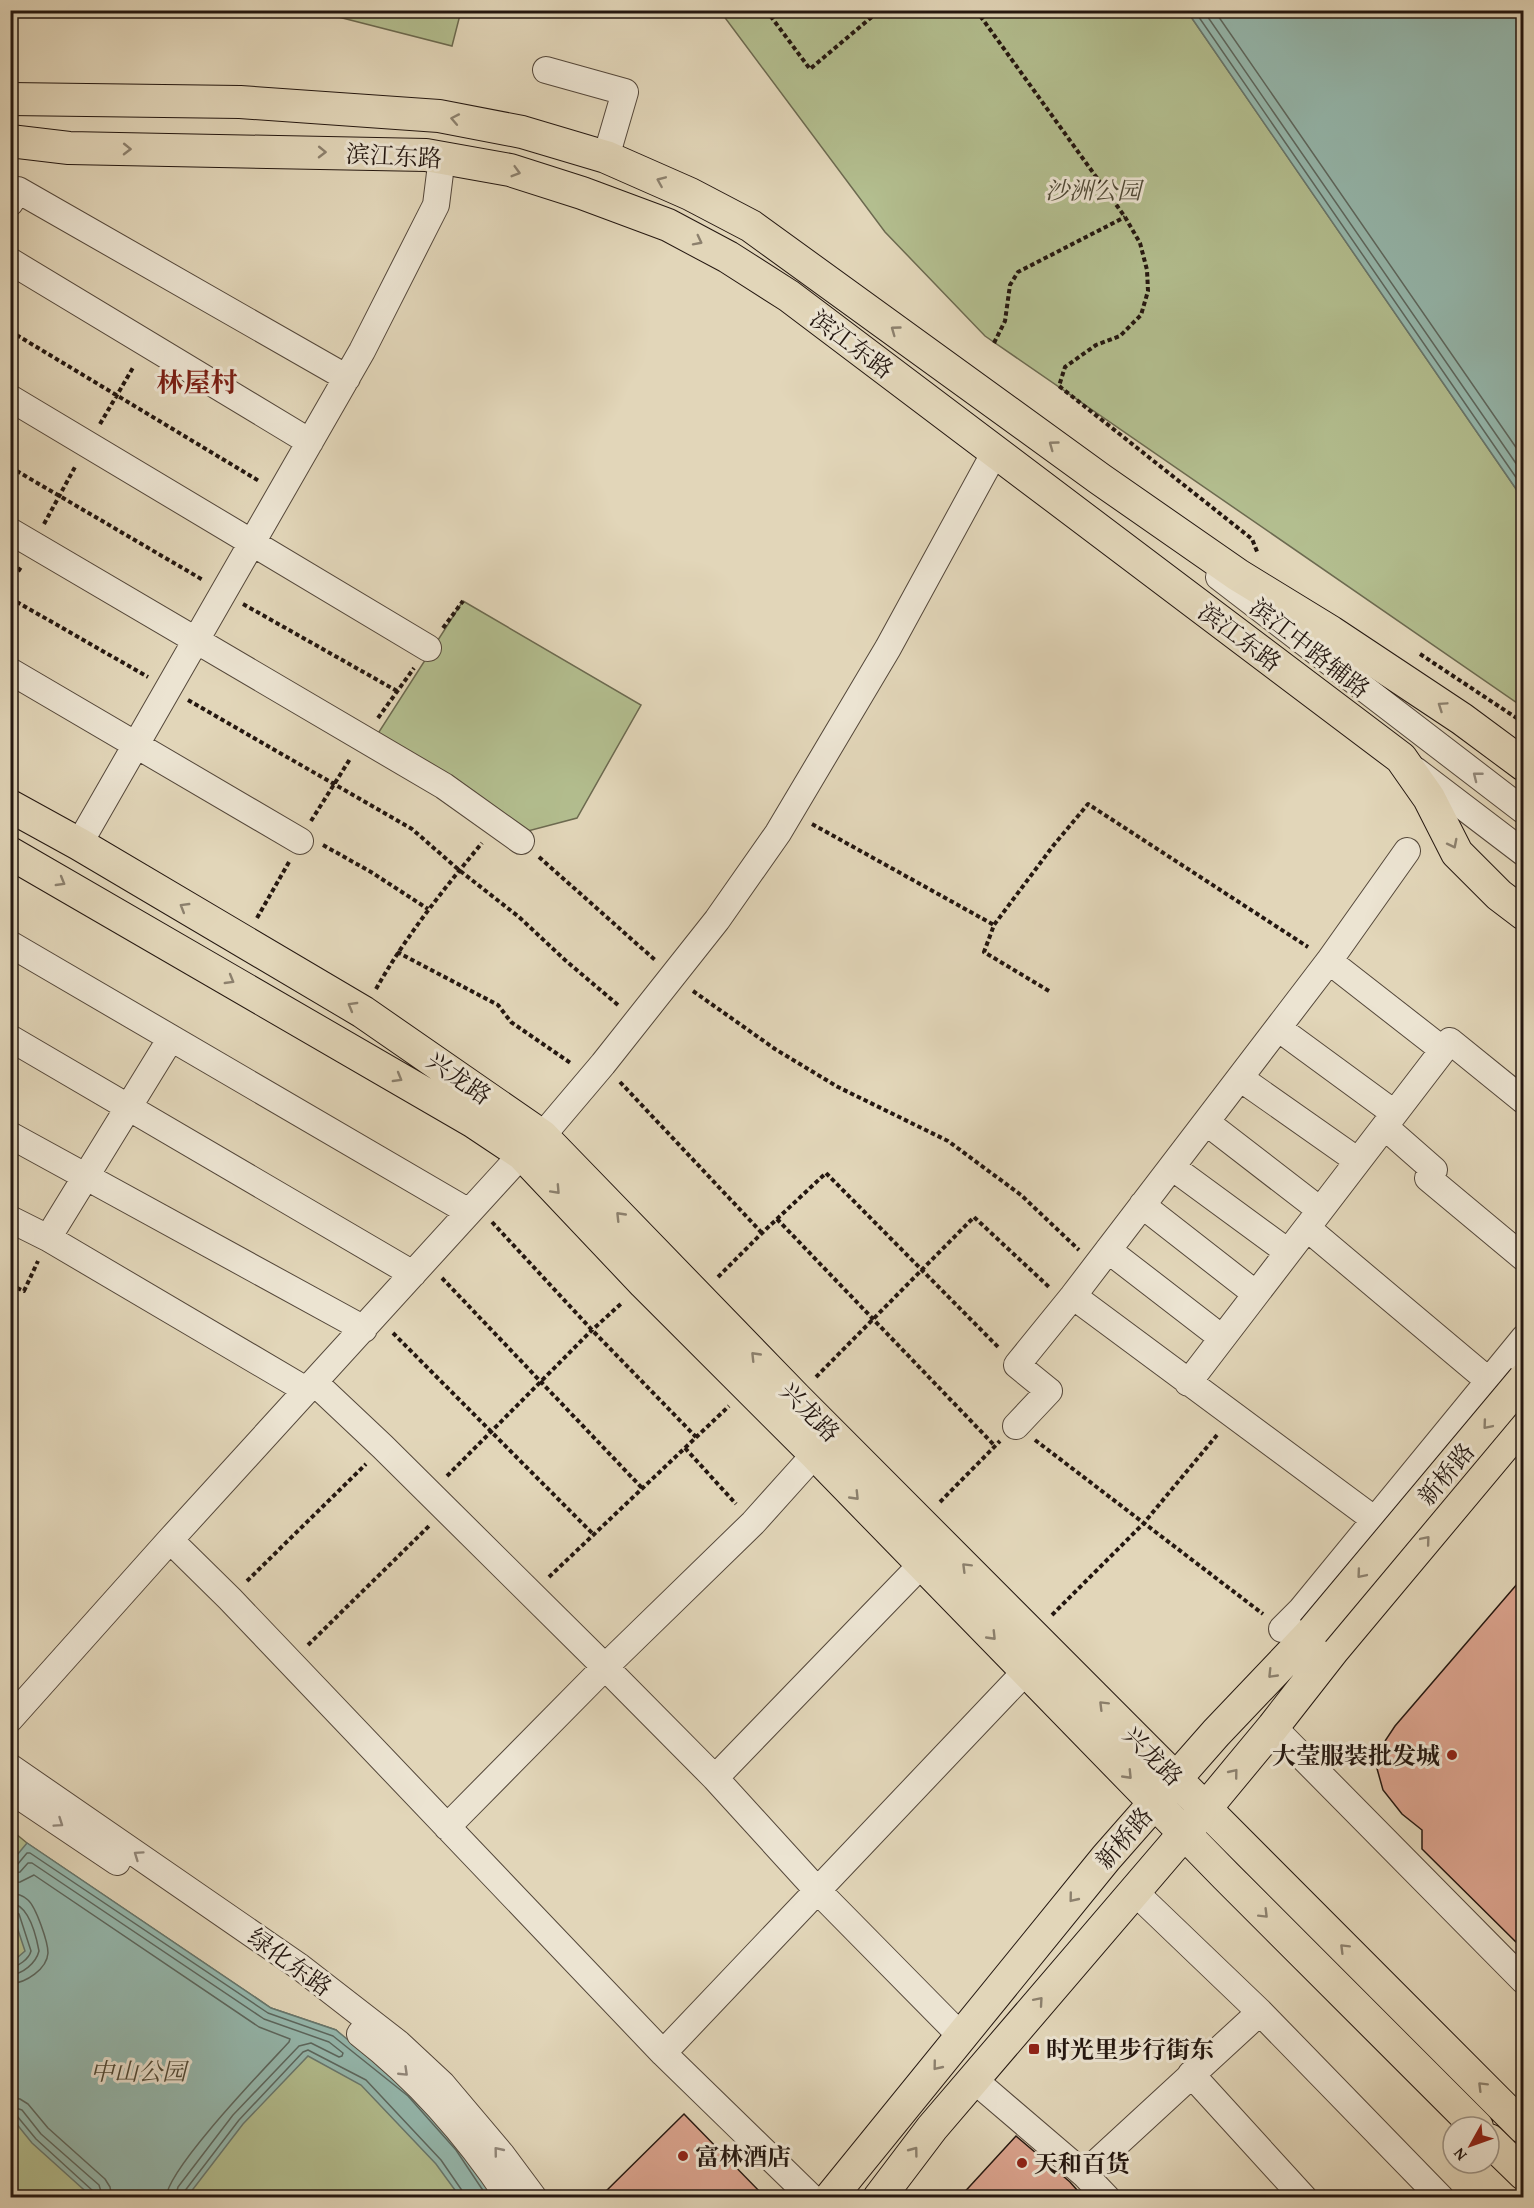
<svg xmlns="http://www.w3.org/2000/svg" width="1534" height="2208" viewBox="0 0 1534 2208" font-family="'Gentium Book Plus','Noto Serif SC',serif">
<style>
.green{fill:#b3be8f;stroke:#6c6a50;stroke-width:1.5}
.water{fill:#95b9af;stroke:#68786f;stroke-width:1.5}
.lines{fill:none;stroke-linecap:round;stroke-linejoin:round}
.shore{stroke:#5c6860;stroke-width:1.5}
.building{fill:#dca48f;stroke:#241710;stroke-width:1.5}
.minor-casing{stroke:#54473a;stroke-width:28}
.major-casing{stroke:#241710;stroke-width:34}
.path{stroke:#241710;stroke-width:4;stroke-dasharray:4.5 3;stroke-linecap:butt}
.minor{stroke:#ece4d2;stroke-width:26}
.major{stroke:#e2d6b9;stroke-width:32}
.major-bridge-casing{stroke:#241710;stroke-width:34;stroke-linecap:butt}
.major-bridge{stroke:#e2d6b9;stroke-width:32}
.oneway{stroke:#8c806d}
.oneway2{stroke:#92887b}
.poi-dot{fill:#8f2418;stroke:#ece4d2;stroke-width:2}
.labels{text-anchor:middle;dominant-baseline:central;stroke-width:6;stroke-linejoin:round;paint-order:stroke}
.street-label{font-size:24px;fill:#241710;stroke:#ece4d2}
.park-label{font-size:24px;font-style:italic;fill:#4f4936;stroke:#ece4d2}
.poi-label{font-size:24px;font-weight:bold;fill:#241710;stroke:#ece4d2;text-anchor:start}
.quarter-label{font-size:27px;font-weight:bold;fill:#7a1f14;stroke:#ece4d2}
</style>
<rect width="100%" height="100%" fill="#e2d6b9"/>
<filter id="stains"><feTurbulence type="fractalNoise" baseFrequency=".00333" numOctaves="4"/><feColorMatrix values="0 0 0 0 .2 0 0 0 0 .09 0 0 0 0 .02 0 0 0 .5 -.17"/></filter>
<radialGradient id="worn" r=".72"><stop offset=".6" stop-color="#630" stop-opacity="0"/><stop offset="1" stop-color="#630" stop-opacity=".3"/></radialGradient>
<path class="green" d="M 315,11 L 461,10 L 461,11 L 452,46 Z
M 720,11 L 1187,11 L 1523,499 L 1523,707 L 985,336 L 885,232 Z
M 463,601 L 641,705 L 577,818 L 528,831 L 377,735 Z
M 10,1829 L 27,1843 L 271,2008 L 336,2030 L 495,2197 L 11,2197 Z"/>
<path class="water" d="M 1187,11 L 1523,11 L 1523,499 Z
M 27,1843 L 271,2008 L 336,2030 L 412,2092 L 461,2147 L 495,2197 L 460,2197 L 436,2164 L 361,2085 L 308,2056 L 243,2124 L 187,2197 L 92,2197 L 32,2143 L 11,2117 L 11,1963 L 25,1951 L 11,1909 L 10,1860 L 12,1861 Z"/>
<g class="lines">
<path class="shore" d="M 1194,10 L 1524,489
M 1203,10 L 1524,475
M 1214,10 L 1524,459
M 10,1867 L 17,1865 L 27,1853 L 30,1853 L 268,2013 L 333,2036 L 408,2096 L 456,2150 L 488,2198
M 10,1874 L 20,1872 L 28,1863 L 32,1863 L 264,2019 L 329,2042 L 343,2053 L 342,2056 L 339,2057 L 311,2043 L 299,2046 L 233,2115 L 178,2187 L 175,2198
M 10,1883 L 20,1882 L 34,1875 L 259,2027 L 290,2039 L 289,2042 C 266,2067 167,2169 166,2198
M 10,1893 C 17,1894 23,1895 28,1900 C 36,1907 48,1942 48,1953 C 47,1969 26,1983 10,1984
M 10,1903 C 29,1904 36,1935 39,1951 C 36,1963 23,1974 10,1975
M 10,1910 L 19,1914 L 31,1951 C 29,1959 18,1967 10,1967
M 10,2097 L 20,2099 L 28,2104 L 48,2128 L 105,2179 L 110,2187 L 112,2198
M 10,2106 L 22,2110 L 41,2134 L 99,2185 L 103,2198
M 10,2114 L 17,2116 L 36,2139 L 93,2191 L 96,2198
M 183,2198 L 184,2192 L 239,2120 L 303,2052 L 308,2050 L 366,2080 L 441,2160 L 463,2192 L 464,2198"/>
</g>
<path class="building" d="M 1524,1576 L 1524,1950 L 1422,1849 L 1422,1830 L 1402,1814 L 1383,1790 L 1376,1765 L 1383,1744 L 1395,1726 Z
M 684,2114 L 766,2198 L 599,2198 Z
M 1016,2136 L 1070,2182 L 1084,2198 L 959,2198 Z"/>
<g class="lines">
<g class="minor-casing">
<path id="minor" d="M 546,70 L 625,92 L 606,157
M 10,203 L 18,190 L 347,378
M 10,261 L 310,442
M 10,398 L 428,648
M 10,531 L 444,786 L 521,841
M 1219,577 L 1524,811
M 10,671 L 300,841
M 1415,770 L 1524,853
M 79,844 L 362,351 L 436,205 L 442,157
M 1407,851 L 1329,961 L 1443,1050
M 10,944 L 469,1212
M 1278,1028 L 1394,1113
M 10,1038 L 413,1274
M 1240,1078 L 1358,1161
M 1206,1122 L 1320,1210
M 1385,1127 L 1434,1170 L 1428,1178 L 1524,1258
M 10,1135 L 364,1329
M 1172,1167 L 1288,1252
M 1142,1205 L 1256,1294
M 10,1219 L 48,1238 L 306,1390
M 1307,1228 L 1489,1381
M 48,1238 L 171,1038
M 1108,1250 L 1222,1338
M 1073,1296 L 1375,1520
M 314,1382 L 383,1447 L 605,1667 L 715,1778 L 817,1890 L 961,2036
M 1188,1383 L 1450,1041 L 1524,1101
M 1016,1426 L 1049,1391 L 1017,1365 L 1073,1296 L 1329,961
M 170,1540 L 230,1599 L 663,2053 L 812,2198
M 1282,1629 L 1301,1610 L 1524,1338
M 10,1719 L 170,1540 L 522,1154 L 542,1136 L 603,1064 L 717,920 L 778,833 L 888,648 L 995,452
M 1273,1727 L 1524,1981
M 10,1767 L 300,1967 L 398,2043 L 442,2084 L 502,2155 L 534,2198
M 715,1778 L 922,1564
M 10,1790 L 117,1862
M 447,1827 L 605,1667 L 753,1523 L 815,1454
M 1142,1899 L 1260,2012 L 1441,2198
M 360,2034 C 418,2079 468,2136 509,2198
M 663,2053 L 1026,1671
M 1191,2074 L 1304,2198
M 973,2079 L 1084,2174 L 1107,2198
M 1084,2174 L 1260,2012"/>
</g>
<g class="major-casing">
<path id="major" d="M 10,99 L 240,102 L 439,116 L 522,132 L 606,157 L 690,194 L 751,226 L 1100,479 L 1238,575 L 1331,632 L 1462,719 L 1524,765
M 10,141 L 69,148 L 426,155 L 510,170 L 582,193 L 668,225 L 728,257 L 789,296 L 1401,758 L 1429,798 L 1457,853 L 1499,895 L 1524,914
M 10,806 L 79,844 L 363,1012 L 542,1136 L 796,1398 L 1524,2128
M 10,853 L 474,1122 L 522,1154 L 644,1283 L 815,1454 L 1226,1876 L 1477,2127
M 1489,2140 L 1524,2174
M 830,2198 L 1106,1858 L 1216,1733 L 1313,1631
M 879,2198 L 932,2128 L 1205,1809 L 1273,1727 L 1334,1649 L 1524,1422"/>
</g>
<path class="path" d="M 766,10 L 810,69 L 880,10
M 976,10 L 1125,217 L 1140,243 L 1147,270 L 1148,291 L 1141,315 L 1120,336 L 1096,345 L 1065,367 L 1059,386 L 1252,539 L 1258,554
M 10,331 L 259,481
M 994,343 L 1005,321 L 1010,285 L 1018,272 L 1125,217
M 100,424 L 134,366
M 10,467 L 203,580
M 44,524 L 75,467
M 10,584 L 21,567
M 10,598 L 148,677
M 243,604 L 397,691
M 443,628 L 463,601
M 1420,654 L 1524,723
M 188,700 L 412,829 L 459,870 L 519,917 L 565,960 L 618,1005
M 378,718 L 414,668
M 311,821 L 350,759
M 812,824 L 994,925
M 323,845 L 371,872 L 428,909
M 539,857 L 655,960
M 257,918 L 289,862
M 397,952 L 498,1005 L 511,1022 L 572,1064
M 376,989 C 406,936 443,890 482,843
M 693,991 L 775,1049 L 838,1087 L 948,1141 L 1021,1195 L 1079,1250
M 1049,991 L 984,952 L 994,925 L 1053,846 L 1088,804 L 1308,947
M 620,1082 L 762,1233
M 777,1219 L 995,1446
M 492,1222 L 592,1330 L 696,1437
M 718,1277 L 762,1233 L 826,1173 L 1000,1349
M 442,1278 L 642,1488
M 10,1285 L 24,1291 L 38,1261
M 393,1333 L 593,1534
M 816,1377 L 974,1217 L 1049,1287
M 1035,1440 L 1263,1614
M 685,1448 L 736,1504
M 447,1476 L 592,1330 L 623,1302
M 940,1502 L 1000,1441
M 549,1577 L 729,1406
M 247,1581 L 366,1464
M 1052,1615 L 1143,1524 L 1217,1435
M 308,1645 L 429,1526"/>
<use href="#minor" class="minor"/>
<use href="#major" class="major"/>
<g class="major-bridge-casing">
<path id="major-bridge" d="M 1313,1631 L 1524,1379"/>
</g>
<use href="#major-bridge" class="major-bridge"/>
</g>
<defs><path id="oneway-chevron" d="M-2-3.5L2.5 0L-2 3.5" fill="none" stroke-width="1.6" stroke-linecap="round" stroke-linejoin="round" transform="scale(1.5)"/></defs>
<g class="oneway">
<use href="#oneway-chevron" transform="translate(455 119) rotate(-169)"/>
<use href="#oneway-chevron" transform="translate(127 149) rotate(1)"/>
<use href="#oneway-chevron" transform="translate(322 152) rotate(1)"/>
<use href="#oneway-chevron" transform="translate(516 172) rotate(16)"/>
<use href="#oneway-chevron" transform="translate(661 181) rotate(-157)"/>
<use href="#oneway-chevron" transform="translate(698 241) rotate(27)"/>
<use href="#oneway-chevron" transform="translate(895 330) rotate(-144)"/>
<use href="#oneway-chevron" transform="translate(1053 445) rotate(-144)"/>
<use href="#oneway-chevron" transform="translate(1442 706) rotate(-146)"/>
<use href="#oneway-chevron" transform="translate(1453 844) rotate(63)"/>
<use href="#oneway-chevron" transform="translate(61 882) rotate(30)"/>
<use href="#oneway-chevron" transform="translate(184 907) rotate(-149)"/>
<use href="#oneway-chevron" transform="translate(230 980) rotate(30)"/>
<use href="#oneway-chevron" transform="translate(352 1006) rotate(-150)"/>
<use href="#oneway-chevron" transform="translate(398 1078) rotate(30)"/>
<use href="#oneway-chevron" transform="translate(556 1190) rotate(47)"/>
<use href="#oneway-chevron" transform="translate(620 1216) rotate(-134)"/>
<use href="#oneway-chevron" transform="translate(755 1356) rotate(-134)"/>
<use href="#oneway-chevron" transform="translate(1487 1425) rotate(130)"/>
<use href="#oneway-chevron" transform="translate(855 1496) rotate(46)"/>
<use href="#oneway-chevron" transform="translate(1426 1540) rotate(-50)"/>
<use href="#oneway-chevron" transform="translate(966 1567) rotate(-135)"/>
<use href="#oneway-chevron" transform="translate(1361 1574) rotate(130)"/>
<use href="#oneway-chevron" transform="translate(992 1636) rotate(46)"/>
<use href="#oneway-chevron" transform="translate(1272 1674) rotate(134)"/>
<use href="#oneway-chevron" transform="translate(1103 1705) rotate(-135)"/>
<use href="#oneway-chevron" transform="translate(1234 1773) rotate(-51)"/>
<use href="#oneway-chevron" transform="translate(1128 1775) rotate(46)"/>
<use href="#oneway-chevron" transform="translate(1073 1898) rotate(129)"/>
<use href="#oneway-chevron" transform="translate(1264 1914) rotate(45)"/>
<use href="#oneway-chevron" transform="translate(1344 1948) rotate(-135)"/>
<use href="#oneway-chevron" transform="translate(1039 2001) rotate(-49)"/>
<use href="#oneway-chevron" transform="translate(937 2066) rotate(129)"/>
<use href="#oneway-chevron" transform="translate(1482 2086) rotate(-135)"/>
<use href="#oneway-chevron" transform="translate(914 2151) rotate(-53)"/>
</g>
<g class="oneway2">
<use href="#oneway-chevron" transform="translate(1477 776) rotate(-142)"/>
<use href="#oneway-chevron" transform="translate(59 1823) rotate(34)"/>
<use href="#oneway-chevron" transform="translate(138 1855) rotate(-145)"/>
<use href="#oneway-chevron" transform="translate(404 2072) rotate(44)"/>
<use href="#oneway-chevron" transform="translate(498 2151) rotate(-129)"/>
</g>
<g class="poi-dot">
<circle cx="1452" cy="1755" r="6"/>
<rect x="1028" y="2043" width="12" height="12" rx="3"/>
<circle cx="683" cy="2156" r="6"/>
<circle cx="1022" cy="2163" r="6"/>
</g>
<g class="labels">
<g class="street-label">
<text transform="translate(394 156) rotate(3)">滨江东路</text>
<text transform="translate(852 344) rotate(37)">滨江东路</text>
<text transform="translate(1240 637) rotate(37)">滨江东路</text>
<text transform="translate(1310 648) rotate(38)">滨江中路辅路</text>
<text transform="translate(459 1078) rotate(35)">兴龙路</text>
<text transform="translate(810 1412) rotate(45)">兴龙路</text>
<text transform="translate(1446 1474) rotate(-50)">新桥路</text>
<text transform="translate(1153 1756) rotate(45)">兴龙路</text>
<text transform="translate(1124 1838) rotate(-49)">新桥路</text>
<text transform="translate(290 1962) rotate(36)">绿化东路</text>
</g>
<g class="park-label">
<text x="1093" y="190">沙洲公园</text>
<text x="138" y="2071">中山公园</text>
</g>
<g class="poi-label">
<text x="1440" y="1755" text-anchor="end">大莹服装批发城</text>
<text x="1046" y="2049">时光里步行街东</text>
<text x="695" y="2156">富林酒店</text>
<text x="1034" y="2163">天和百货</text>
</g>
<g class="quarter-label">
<text x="197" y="382">林屋村</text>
</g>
</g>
<rect width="1534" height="2208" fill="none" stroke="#e2d6b9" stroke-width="36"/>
<rect x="12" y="12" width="1510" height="2184" fill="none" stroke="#241710" stroke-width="3"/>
<rect x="18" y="18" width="1498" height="2172" fill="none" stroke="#241710" stroke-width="1.5"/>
<g transform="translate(1471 2145) rotate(230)"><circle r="28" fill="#ece4d2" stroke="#9c9284" stroke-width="1.5"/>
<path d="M0-4.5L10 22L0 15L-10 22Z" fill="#8f2418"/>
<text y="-9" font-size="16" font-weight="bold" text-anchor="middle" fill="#241710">N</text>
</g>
<rect width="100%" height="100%" filter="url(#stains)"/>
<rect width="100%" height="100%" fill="url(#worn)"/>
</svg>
